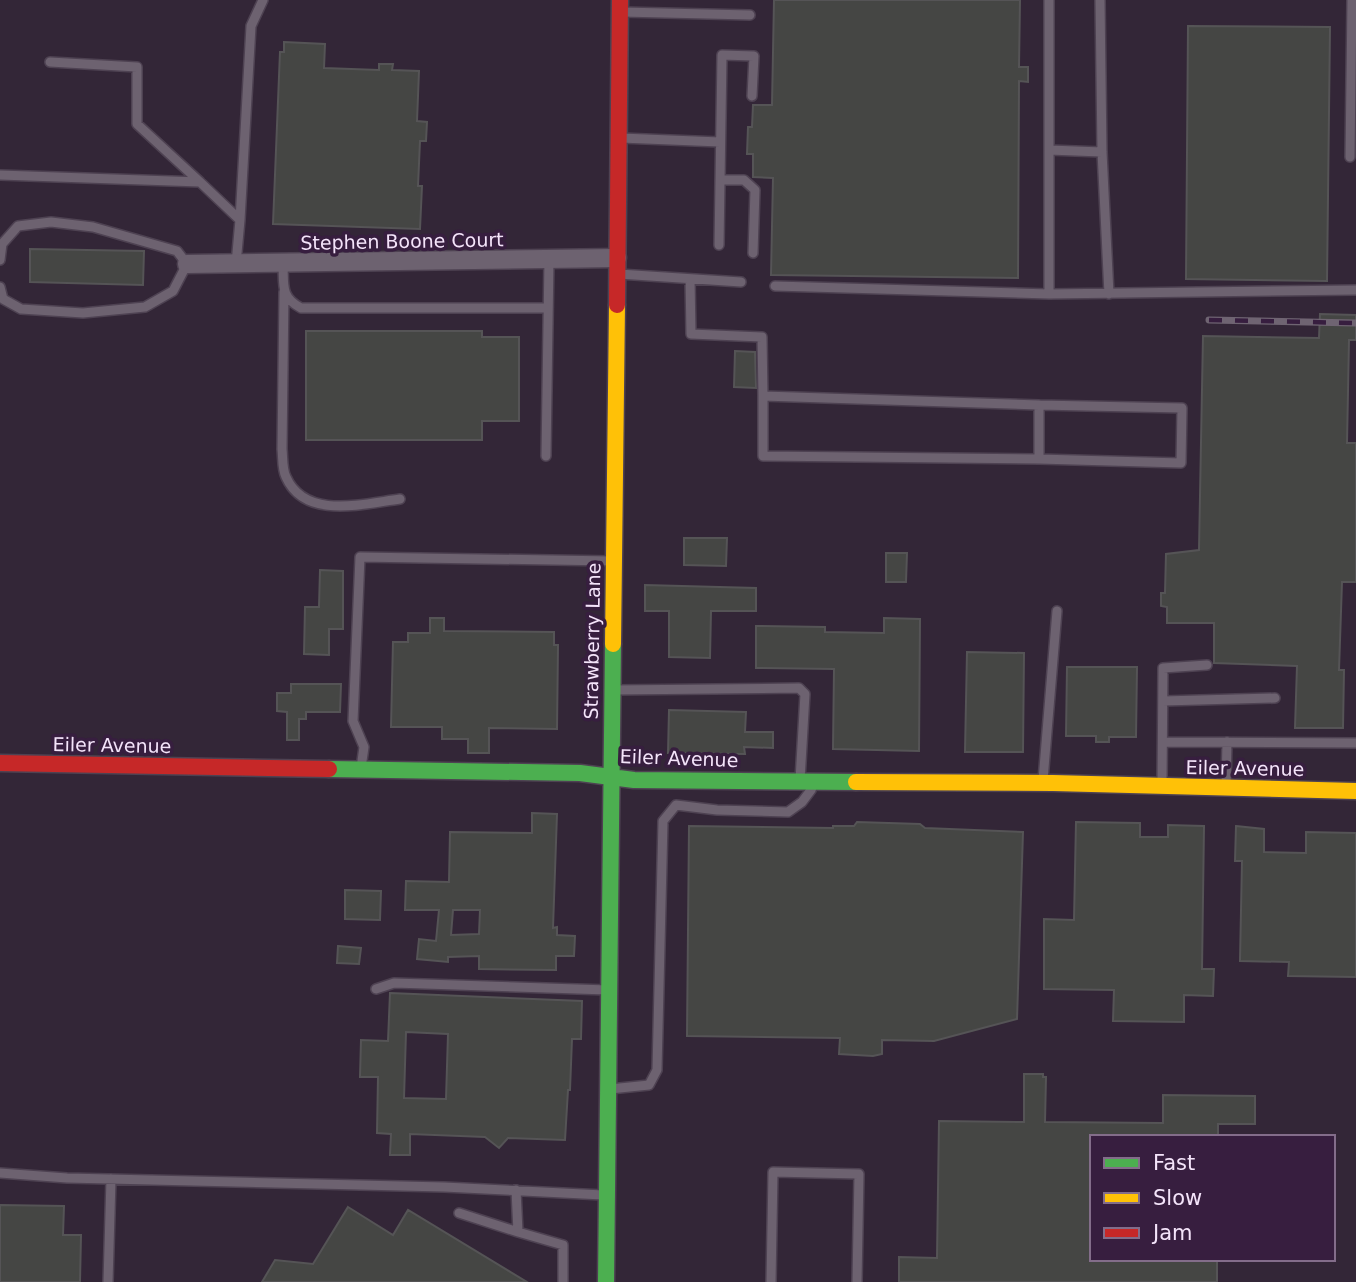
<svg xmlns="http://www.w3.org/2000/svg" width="1356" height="1282" viewBox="0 0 1356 1282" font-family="'DejaVu Sans',sans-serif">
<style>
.building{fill:#454644;stroke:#555456;stroke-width:2;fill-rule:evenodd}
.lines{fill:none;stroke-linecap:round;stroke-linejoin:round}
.lane-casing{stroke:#4e4252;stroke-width:12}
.street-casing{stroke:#4e4252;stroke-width:21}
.fast-casing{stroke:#4e4252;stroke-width:19}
.slow-casing{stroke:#4e4252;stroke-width:19}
.jam-casing{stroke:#4e4252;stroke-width:19}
.lane{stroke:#6d6270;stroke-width:9}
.street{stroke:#6d6270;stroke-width:18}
.fast{stroke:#4caf50;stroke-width:16}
.slow{stroke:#ffc107;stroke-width:16}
.jam{stroke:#c62828;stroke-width:16}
.rail-casing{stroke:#6f6472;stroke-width:7}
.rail{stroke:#371e3f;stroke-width:4.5;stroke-dasharray:13;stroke-linecap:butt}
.labels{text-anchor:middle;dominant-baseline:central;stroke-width:7;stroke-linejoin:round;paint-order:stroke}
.street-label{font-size:19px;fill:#f4e4fa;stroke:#371e3f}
</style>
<rect width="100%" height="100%" fill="#332637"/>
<path class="building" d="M 774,0 L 1020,0 L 1019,67 L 1028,67 L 1028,82 L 1019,81 L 1018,278 L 771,275 L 773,178 L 753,177 L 753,154 L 747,154 L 748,127 L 752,127 L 753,105 L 772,105 Z
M 1188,26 L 1330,27 L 1327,281 L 1186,279 Z
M 284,42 L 325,44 L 324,68 L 379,70 L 379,64 L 393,64 L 392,70 L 419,71 L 417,121 L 427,122 L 426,141 L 420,141 L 418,186 L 422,186 L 420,229 L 273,224 L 280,52 L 284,52 Z
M 30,249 L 144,251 L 143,285 L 30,282 Z
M 1320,314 L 1356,315 L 1356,340 L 1349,340 L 1347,443 L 1356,443 L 1356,582 L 1342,582 L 1339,670 L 1344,670 L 1343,728 L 1295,728 L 1297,666 L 1214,663 L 1214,623 L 1167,623 L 1167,607 L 1161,606 L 1161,593 L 1165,593 L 1166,554 L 1199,550 L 1203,336 L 1319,338 Z
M 306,331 L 482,331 L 482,337 L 519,337 L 519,421 L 482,421 L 482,440 L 306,440 Z
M 735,351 L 755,352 L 756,388 L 734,387 Z
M 684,538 L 727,538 L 726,566 L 684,565 Z
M 886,553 L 907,553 L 906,582 L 886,582 Z
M 320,570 L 343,571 L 343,629 L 329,629 L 329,655 L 304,654 L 305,607 L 319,607 Z
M 645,585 L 756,588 L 756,611 L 711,611 L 710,658 L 669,657 L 669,611 L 645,611 Z
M 430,618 L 444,618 L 444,631 L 554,632 L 554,645 L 558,645 L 557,729 L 489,728 L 489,753 L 468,753 L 468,739 L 442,739 L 442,727 L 391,727 L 393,642 L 408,642 L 408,633 L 430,633 Z
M 884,618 L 920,619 L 919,751 L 833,749 L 834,669 L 756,668 L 756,626 L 825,627 L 825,632 L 884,633 Z
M 967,652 L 1024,653 L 1023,752 L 965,752 Z
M 1067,667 L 1137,667 L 1136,737 L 1109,737 L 1109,742 L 1096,742 L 1096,736 L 1066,736 Z
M 291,684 L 341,684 L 340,712 L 306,712 L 306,719 L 299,719 L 299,740 L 287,740 L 287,712 L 277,711 L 277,693 L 291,693 Z
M 669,710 L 746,712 L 745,732 L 773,732 L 773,748 L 744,747 L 745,754 L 668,753 Z
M 532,813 L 557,814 L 553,928 L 557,927 L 557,935 L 575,936 L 574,956 L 556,956 L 556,970 L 479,969 L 479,956 L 448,957 L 448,962 L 417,959 L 419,939 L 436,941 L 439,910 L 405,910 L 406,881 L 449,882 L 450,832 L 532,833 ZM 453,910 L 480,910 L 479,934 L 451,935 Z
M 857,822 L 920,824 L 925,828 L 1023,832 L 1017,1019 L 934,1041 L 882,1040 L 882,1054 L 873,1056 L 839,1054 L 840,1038 L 687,1036 L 689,826 L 833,828 L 833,826 L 854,826 Z
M 1076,822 L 1140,823 L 1140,837 L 1168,837 L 1168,825 L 1204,826 L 1202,969 L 1214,969 L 1213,996 L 1184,995 L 1184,1022 L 1113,1021 L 1114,990 L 1044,989 L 1044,919 L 1074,920 Z
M 1236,826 L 1264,829 L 1264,852 L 1306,853 L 1306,832 L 1356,833 L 1356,977 L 1288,976 L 1289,962 L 1240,961 L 1242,861 L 1235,861 Z
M 345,890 L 381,891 L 380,920 L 345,919 Z
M 338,946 L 361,948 L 359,964 L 337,963 Z
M 390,993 L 582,1001 L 581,1039 L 572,1039 L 570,1090 L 568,1090 L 565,1140 L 508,1138 L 499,1148 L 485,1137 L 410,1134 L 410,1155 L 390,1155 L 391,1134 L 377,1133 L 378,1077 L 360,1077 L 361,1040 L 388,1041 ZM 406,1032 L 448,1034 L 446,1099 L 404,1098 Z
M 1024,1074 L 1043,1074 L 1043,1077 L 1046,1077 L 1045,1122 L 1163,1123 L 1163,1095 L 1255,1096 L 1255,1124 L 1218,1124 L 1218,1137 L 1092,1137 L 1092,1259 L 1217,1259 L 1217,1282 L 899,1282 L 899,1257 L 937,1258 L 939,1121 L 1024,1122 Z
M 0,1205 L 64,1206 L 63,1235 L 81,1235 L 80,1282 L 0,1282 Z
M 348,1207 L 393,1235 L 408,1210 L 527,1282 L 262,1282 L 275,1260 L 313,1264 Z"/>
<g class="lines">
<g class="lane-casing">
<path id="lane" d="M 1100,0 L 1102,152 L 1109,294
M 622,12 L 750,15
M 50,62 L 137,67 L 137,124 L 200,182
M 621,138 L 720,142
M 1049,150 L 1102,152
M 1350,157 L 1352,0
M 0,175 L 200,182 L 240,220
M 720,180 L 744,180 L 755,190 L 753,253
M 719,245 L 722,55 L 754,56 L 752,96
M 0,260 L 2,244 L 18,226 L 51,222 L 93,227 L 177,251 L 187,264 L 173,291 L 145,307 L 83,313 L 21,309 L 3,299 L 0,287
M 236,264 L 240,220 L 251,26 L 263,0
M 283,264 C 284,285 280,297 301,308 L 548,308
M 619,274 L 741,282
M 690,279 L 691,334 L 762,337 L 763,396 L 1039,405 L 1039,459 L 763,456 L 763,396
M 775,286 L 1049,294 L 1049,0
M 284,292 L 282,449 C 283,458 282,469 286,477 C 305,520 362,504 400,499
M 1049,294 L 1356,290
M 1039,405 L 1182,408 L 1181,463 L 1039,459
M 546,456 L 549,259
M 614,690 L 799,688 L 805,694 L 800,780
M 1163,701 L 1275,698
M 1163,742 L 1356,743
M 361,768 L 364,747 L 353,721 L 360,557 L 612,561
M 1043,780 L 1057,611
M 1162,782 L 1163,668 L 1207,665
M 1226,786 L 1227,742
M 376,989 L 394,983 L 608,990
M 610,1089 L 649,1085 L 657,1070 L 663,821 L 676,805 L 717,810 L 788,812 L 802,802 L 811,790 L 813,785
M 0,1173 L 67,1178 L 444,1187 L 603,1195
M 516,1190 L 518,1232 L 563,1245 L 563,1282
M 459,1213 L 518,1232
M 108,1282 L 111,1179
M 771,1282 L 773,1172 L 859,1174 L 857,1282"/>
</g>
<g class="street-casing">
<path id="street" d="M 187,264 L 617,258"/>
</g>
<g class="fast-casing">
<path id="fast" d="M 329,769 L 580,773 L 634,780 L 856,782
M 606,1282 L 613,644"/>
</g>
<g class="slow-casing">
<path id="slow" d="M 613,644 L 617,305
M 856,782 L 1053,783 L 1356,791"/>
</g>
<g class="jam-casing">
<path id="jam" d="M 617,305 L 620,0
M 0,763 L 329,769"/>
</g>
<use href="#lane" class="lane"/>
<use href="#street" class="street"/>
<use href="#fast" class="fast"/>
<use href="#slow" class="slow"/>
<use href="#jam" class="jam"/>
<g class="rail-casing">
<path id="rail" d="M 1209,320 L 1356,323"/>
</g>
<use href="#rail" class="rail"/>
</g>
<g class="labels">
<g class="street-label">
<text transform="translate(402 241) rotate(-1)">Stephen Boone Court</text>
<text transform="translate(592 641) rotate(-89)">Strawberry Lane</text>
<text transform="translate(112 745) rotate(1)">Eiler Avenue</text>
<text transform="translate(679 758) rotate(2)">Eiler Avenue</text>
<text transform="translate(1245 768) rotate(1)">Eiler Avenue</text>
</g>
</g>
<rect x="1090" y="1135" width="245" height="126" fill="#371e3f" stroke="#836d8a" stroke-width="2"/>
<rect x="1104" y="1158" width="35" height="10" fill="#4caf50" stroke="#836d8a" stroke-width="2"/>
<text x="1153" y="1170" font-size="21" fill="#f4e4fa">Fast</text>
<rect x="1104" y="1193" width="35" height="10" fill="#ffc107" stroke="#836d8a" stroke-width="2"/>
<text x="1153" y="1205" font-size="21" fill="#f4e4fa">Slow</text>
<rect x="1104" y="1228" width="35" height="10" fill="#c62828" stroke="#836d8a" stroke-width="2"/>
<text x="1153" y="1240" font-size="21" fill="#f4e4fa">Jam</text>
</svg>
